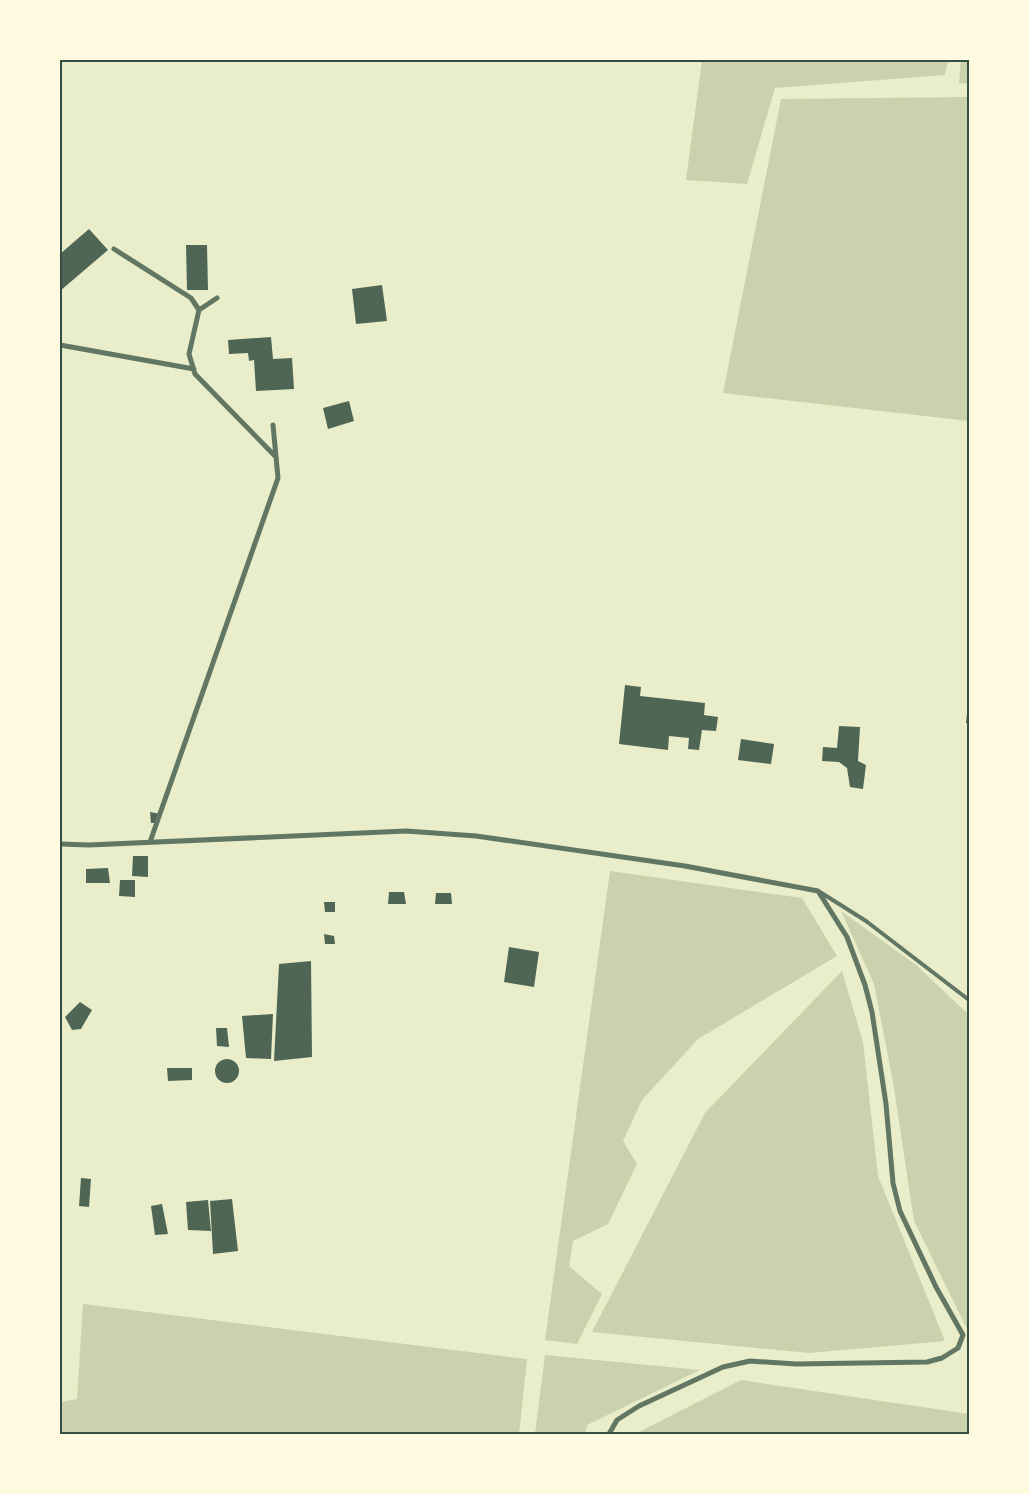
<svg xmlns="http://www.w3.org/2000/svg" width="1029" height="1494" viewBox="0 0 1029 1494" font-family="'Open Sans',sans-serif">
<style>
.green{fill:#cad2ad}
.building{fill:#4f6655}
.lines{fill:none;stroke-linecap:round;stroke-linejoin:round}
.service{stroke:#617663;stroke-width:4}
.minor{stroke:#617663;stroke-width:5}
.neatline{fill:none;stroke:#344e41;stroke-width:2}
</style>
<rect width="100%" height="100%" fill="#e9edc9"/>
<path class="green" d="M 702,60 L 948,60 L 945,75 L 775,88 L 747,184 L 686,180 Z
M 961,60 L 969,60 L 969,83 L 959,84 Z
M 969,97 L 969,421 L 723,393 L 781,99 Z
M 610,871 L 802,898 L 837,956 L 698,1039 L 642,1100 L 623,1141 L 637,1164 L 608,1224 L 573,1241 L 569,1266 L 602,1294 L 577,1344 L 545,1340 Z
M 841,911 L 916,965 L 969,1015 L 969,1333 L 914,1221 L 893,1082 L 874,984 Z
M 842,971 L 863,1042 L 878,1176 L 945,1341 L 809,1353 L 592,1332 L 705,1113 Z
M 83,1304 L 527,1359 L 519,1434 L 60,1434 L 60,1402 L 77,1399 Z
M 545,1355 L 700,1370 L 587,1425 L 585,1434 L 535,1434 Z
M 741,1380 L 969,1414 L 969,1434 L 635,1434 Z"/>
<path class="building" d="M 89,229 L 108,250 L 60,291 L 60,254 Z
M 186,245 L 207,245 L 208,290 L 187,290 Z
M 382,285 L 387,321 L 356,324 L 352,289 Z
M 271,337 L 273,359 L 292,358 L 294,389 L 256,391 L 254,360 L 249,361 L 248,353 L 229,354 L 228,340 Z
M 349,401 L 354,421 L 328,429 L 323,408 Z
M 625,685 L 641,687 L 640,696 L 705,703 L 704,715 L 718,717 L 716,731 L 702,730 L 699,750 L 688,749 L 689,738 L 669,736 L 668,750 L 619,744 Z
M 968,704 L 969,705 L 969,723 L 966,723 Z
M 839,726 L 860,727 L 858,761 L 866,765 L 863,789 L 850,787 L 847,768 L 839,762 L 822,761 L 823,747 L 837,748 Z
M 741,739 L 774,744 L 771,764 L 738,760 Z
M 150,812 L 160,814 L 157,823 L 151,823 Z
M 133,856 L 148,856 L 148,877 L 132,876 Z
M 108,868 L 110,883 L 86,883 L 86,869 Z
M 120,880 L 135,880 L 135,897 L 119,896 Z
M 389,892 L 404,892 L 406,904 L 388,904 Z
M 436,893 L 451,893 L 452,904 L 435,904 Z
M 324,902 L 335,902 L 335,912 L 325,912 Z
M 324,934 L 334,936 L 335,944 L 325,944 Z
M 509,947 L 539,952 L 534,987 L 504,982 Z
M 311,961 L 312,1057 L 274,1061 L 279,964 Z
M 80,1002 L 92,1010 L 81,1029 L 72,1030 L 65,1017 Z
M 273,1014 L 271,1059 L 246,1058 L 242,1016 Z
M 216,1028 L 227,1028 L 229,1047 L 217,1046 Z
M215 1071a12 12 0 1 1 24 0a12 12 0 1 1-24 0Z
M 167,1068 L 192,1068 L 192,1080 L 168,1081 Z
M 81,1178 L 91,1179 L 89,1207 L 79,1206 Z
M 232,1199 L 238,1251 L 213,1254 L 210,1201 Z
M 208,1200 L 211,1231 L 188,1230 L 186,1202 Z
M 162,1204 L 168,1234 L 155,1235 L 151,1206 Z"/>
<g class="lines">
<path class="service" d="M 820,892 L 866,921 L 969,1000"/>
<path class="minor" d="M 114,249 L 191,298 L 199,310
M 217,298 L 199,310 L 189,354 L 195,374 L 276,457
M 60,345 L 194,369
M 150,842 L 278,478 L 273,425
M 60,844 L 89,845 L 406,831 L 476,836 L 685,866 L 818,891 L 847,937 L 865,985 L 872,1012 L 886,1104 L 893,1183 L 900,1211 L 936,1287 L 963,1335 L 958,1348 L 942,1358 L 927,1362 L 796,1364 L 750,1361 L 723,1367 L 639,1406 L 617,1420 L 609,1434"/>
</g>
<rect width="1029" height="1494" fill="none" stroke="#fefae0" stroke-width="122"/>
<rect x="61" y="61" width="907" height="1372" class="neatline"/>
</svg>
